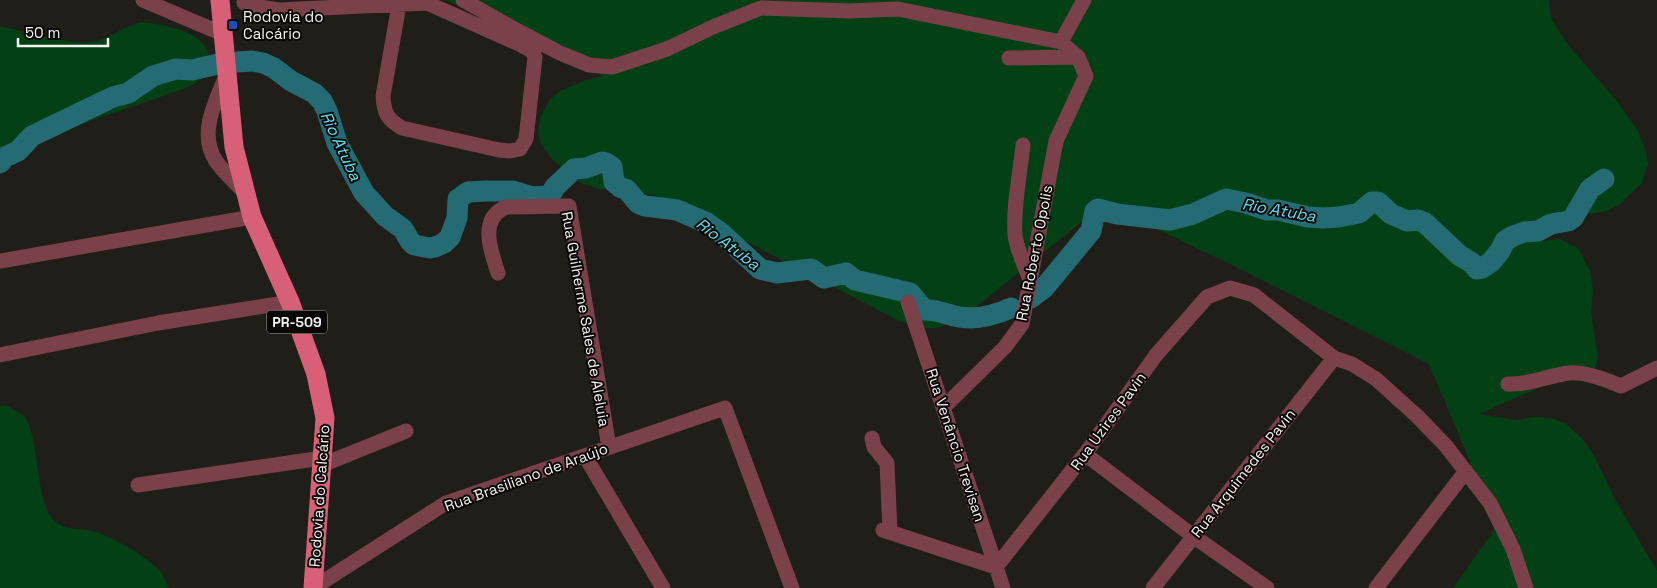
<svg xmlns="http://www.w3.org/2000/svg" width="1657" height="588" viewBox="0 0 1657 588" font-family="'Space Grotesk',sans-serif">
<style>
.green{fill:#044015}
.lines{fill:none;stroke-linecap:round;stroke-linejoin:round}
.river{stroke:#246b74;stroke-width:21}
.minor{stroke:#7b414b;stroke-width:15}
.major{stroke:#d76078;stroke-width:19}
.transit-dot{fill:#1a4fb4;stroke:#090806;stroke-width:2}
.labels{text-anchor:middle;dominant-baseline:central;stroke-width:4;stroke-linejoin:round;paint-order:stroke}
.shield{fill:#090806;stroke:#aeaca9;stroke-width:1}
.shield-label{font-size:14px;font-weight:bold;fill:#f5f3ef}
.poi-label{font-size:15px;fill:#f5f3ef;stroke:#090806;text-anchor:start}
.street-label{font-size:15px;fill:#f5f3ef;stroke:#090806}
.water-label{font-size:16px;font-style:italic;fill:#5be1f3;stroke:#090806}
</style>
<rect width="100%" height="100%" fill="#201e18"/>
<path class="green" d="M 445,0 L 1549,0 L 1551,18 L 1568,45 L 1617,101 L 1638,131 L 1646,151 L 1648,164 L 1642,183 L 1620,204 L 1607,211 L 1506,228 L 1542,241 L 1559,239 L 1578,248 L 1590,271 L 1593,290 L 1591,312 L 1598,358 L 1595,369 L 1561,378 L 1479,414 L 1516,420 L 1532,417 L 1550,418 L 1565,423 L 1583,439 L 1593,454 L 1616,501 L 1657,571 L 1657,588 L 1453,588 L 1497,526 L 1429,364 L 1228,263 L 1104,204 L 976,307 C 944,329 934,335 897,320 L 692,213 L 653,195 L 634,191 L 599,189 L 581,183 L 553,160 L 541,144 L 538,132 L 540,118 L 550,99 L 560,91 L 586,80 L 603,76 L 464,8 Z
M 141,22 C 161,24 208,31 209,58 C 209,65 208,71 204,76 C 195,86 180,90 169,94 L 0,152 L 0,26 C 23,31 69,45 91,42 C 109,40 123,26 141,22 Z
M 6,405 C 11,409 21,412 25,417 C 41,442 34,504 56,522 C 66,531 80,528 92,531 C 110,535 148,557 160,571 C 164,576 166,583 169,588 L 0,588 L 0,406 Z"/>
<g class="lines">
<path class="river" d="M 237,62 L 252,61 L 263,63 L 274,68 L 291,81 L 314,93 L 322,101 L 327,111 L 337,143 L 364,193 L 385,216 L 403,229 L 410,241 L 414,245 L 430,248 L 435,247 L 444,243 L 450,237 L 457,218 L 458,199 L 468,192 L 486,191 L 513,191 L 532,197 L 548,196 L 549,197 L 555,187 L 574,169 L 586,168 L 602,162 L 606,163 L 612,167 L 614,182 L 620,187 L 627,190 L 638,203 L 645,206 L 677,210 L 707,223 L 721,233 L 760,269 L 777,273 L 811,269 L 824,278 L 846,273 L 855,280 L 910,293 L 924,310 C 937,309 947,315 960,317 C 977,320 995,315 1011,308
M 0,163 L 5,157 L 18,151 L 32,136 L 113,97 L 128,93 L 153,76 L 176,69 L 192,70 L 218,64
M 1031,298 L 1044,288 L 1091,231 L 1095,211 L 1098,209 L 1117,214 L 1170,220 L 1193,214 L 1226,199 L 1246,203 L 1267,210 L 1278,210 L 1308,217 L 1323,218 L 1339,217 L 1359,213 L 1372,202 L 1378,202 L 1391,214 L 1407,221 L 1418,220 L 1425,223 L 1459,255 L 1472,263 L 1477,269 L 1482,268 L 1491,262 L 1500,251 L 1505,241 L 1513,236 L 1524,232 L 1538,231 L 1551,224 L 1568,221 L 1573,218 L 1590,189 L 1604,179"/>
<path class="minor" d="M 143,0 L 223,34
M 463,0 L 518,31 L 560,53 L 589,65 L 612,67 L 667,49 L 713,27 L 761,8 L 849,11 L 898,9 L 1061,42 L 1078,57 L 1086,76 L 1056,141 L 1022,324 L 1005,347 L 944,407
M 244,3 L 266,8 L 278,10 L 427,3 L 519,44 L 532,51 L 535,57 L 526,139 L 520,149 L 510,151 L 499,150 L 402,128 C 387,119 384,113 383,96 L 399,5
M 1061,42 L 1084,0
M 1009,58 L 1078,57
M 226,76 C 215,103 198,134 216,161 C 224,173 236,183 245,193
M 1023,145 C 1020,175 1013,206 1015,235 C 1017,251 1025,266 1030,280
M 0,261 L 252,217
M 498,273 C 491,251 478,219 506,207 L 569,206 L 609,447
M 908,302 L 1003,588
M 0,355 L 158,323 L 290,302
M 1508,384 C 1529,385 1548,376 1568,373 C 1584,371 1607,380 1621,386 L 1657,368
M 872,438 L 874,447 L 887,463 L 890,532
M 1085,454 L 1193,536 L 1267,588
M 585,456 L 663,588
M 322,465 L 406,431
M 138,485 L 322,458
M 883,530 L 996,567 L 1085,454 L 1156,355 L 1207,297 L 1230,288 L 1254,295 L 1334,358 L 1352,364 L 1376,379 L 1417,416 L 1446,446 L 1490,503 L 1513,549 L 1526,588
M 313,588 L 446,503 L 725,408 L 792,588
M 1153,588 L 1334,358
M 1376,588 L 1466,471"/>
<path class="major" d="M 220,0 L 234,147 L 252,217 L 290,302 L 316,374 L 325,418 L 313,588"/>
</g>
<rect class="transit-dot" x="228" y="20" width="10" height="10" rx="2.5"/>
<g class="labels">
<rect class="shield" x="267" y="310.5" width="60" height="23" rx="4"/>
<g class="shield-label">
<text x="297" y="322">PR-509</text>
</g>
<g class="poi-label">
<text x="243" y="16">Rodovia do<tspan x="243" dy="17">Calcário</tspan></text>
</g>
<g class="street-label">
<text transform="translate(1034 253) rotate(-79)">Rua Roberto Opolis</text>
<text transform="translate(586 319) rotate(80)">Rua Guilherme Sales de Aleluia</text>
<text transform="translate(1108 421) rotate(-54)">Rua Uzires Pavin</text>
<text transform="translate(956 445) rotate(72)">Rua Venâncio Trevisan</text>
<text transform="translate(1243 473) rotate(-52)">Rua Arquimedes Pavin</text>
<text transform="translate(526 477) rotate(-20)">Rua Brasiliano de Araújo</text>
<text transform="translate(319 496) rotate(-86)">Rodovia do Calcário</text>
</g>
<g class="water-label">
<text transform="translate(341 146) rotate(65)">Rio Atuba</text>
<text transform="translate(1279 210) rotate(10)">Rio Atuba</text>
<text transform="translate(728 244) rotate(37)">Rio Atuba</text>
</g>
</g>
<path d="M18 38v8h90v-8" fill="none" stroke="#f5f3ef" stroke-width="2.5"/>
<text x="25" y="38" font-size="15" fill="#f5f3ef" stroke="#090806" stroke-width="4" paint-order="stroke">50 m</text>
</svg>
